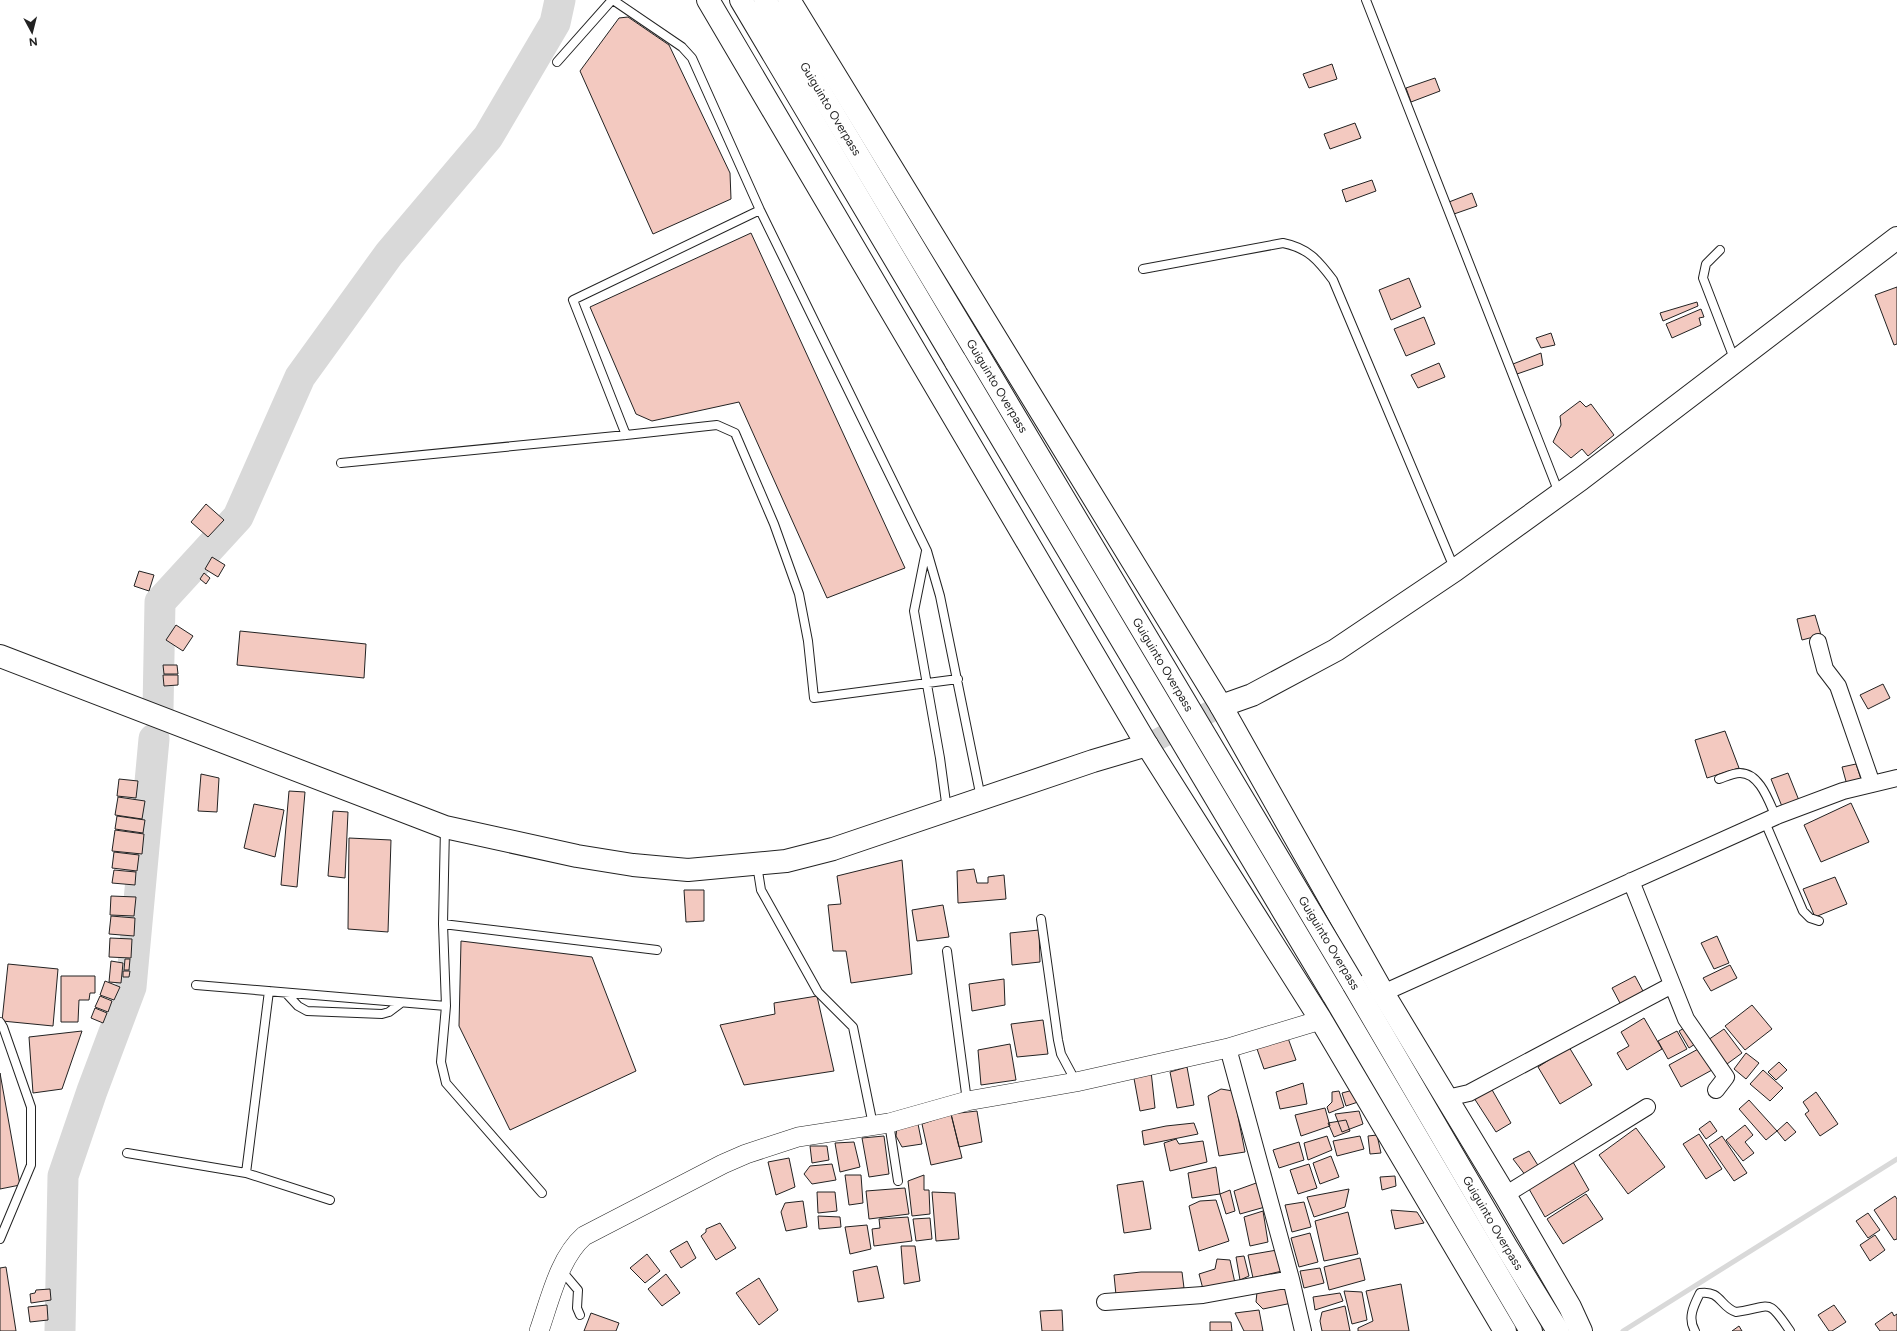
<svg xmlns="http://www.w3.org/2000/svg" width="1897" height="1331" viewBox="0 0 1897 1331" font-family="Figtree,sans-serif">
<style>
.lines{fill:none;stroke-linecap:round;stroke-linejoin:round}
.stream{stroke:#d9d9d9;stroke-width:5}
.river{stroke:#d9d9d9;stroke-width:31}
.building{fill:#f3c9c0;stroke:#222}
.secondary-tunnel{stroke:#d3d3d3;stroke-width:22;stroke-dasharray:22 11;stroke-linecap:butt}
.service-casing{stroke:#222;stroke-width:10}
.minor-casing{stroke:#222;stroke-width:18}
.tertiary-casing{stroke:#222;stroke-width:20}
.secondary-casing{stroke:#222;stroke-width:24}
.motorway-casing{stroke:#222;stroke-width:24}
.service{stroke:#fff;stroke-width:8}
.minor{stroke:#fff;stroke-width:16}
.tertiary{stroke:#fff;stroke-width:19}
.secondary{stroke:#fff;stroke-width:22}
.motorway{stroke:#fff;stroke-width:22}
.motorway-bridge-casing{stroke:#222;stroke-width:24;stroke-linecap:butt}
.motorway-bridge{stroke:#fff;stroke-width:22}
.labels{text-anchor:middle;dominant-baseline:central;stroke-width:3;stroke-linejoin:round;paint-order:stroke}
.street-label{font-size:12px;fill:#222;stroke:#fff}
</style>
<rect width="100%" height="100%" fill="#fff"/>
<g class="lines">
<path class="stream" d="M 1623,1331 L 1897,1159"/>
<path class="river" d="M 158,709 L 160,602 L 238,517 L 300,377 L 389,254 L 488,137 L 555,23 L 560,0
M 60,1331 L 63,1176 L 92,1091 L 131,987 L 154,739"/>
</g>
<path class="building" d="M 628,17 L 669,45 L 730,173 L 731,199 L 653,234 L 580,71 L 619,18 Z
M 1332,64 L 1337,79 L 1309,88 L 1303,74 Z
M 1435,78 L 1440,91 L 1411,102 L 1406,88 Z
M 1355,123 L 1361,138 L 1330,149 L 1324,134 Z
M 1372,180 L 1376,191 L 1346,202 L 1342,190 Z
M 1472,193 L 1477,206 L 1454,214 L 1449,202 Z
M 751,233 L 905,568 L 827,598 L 739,402 L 652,421 L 636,414 L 590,307 Z
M 1409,278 L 1421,307 L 1391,320 L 1379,290 Z
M 1897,287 L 1897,344 L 1894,345 L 1875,295 Z
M 1697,302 L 1698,306 L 1663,321 L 1660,313 Z
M 1701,309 L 1704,317 L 1699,318 L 1701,325 L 1672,338 L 1666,324 Z
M 1424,317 L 1435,344 L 1406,356 L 1394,329 Z
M 1551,333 L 1555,345 L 1541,348 L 1536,338 Z
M 1541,353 L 1543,365 L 1517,374 L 1513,364 Z
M 1439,363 L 1445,377 L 1418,388 L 1411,375 Z
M 1580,401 L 1586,407 L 1591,404 L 1614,435 L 1588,456 L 1582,449 L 1571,458 L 1553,442 L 1561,425 L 1560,416 Z
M 206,504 L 224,520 L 208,537 L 191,522 Z
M 212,557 L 225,565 L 218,577 L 205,569 Z
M 139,571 L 154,575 L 149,591 L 134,586 Z
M 204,573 L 210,578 L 206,584 L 200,579 Z
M 1815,615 L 1821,635 L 1802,640 L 1797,619 Z
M 176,625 L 193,636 L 183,651 L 166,640 Z
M 240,631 L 366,644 L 364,678 L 237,665 Z
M 163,665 L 177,665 L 178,674 L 164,674 Z
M 163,675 L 178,675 L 178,685 L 164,686 Z
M 1883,684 L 1890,698 L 1868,709 L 1860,695 Z
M 1725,731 L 1739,768 L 1707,778 L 1695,740 Z
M 1856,764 L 1862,782 L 1847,785 L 1842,767 Z
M 1788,773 L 1800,803 L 1783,809 L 1771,779 Z
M 201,774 L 219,778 L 217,812 L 198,811 Z
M 119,779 L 138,781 L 136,798 L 117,796 Z
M 289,791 L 305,792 L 297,887 L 281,885 Z
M 118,797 L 145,801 L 142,819 L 115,815 Z
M 1851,803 L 1869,842 L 1821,862 L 1804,825 Z
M 254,804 L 284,810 L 275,857 L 244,848 Z
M 333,811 L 348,812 L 345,878 L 328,876 Z
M 117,816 L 145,820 L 143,833 L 115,829 Z
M 115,830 L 144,834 L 142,854 L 112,851 Z
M 349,838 L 391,840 L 388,932 L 348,929 Z
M 114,852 L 139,855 L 137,871 L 112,868 Z
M 902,860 L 912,974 L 851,983 L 846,951 L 833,951 L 828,905 L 841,904 L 837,876 Z
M 974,869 L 977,883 L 988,883 L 988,877 L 1004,875 L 1006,899 L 958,903 L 957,871 Z
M 114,870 L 136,872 L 135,885 L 112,883 Z
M 1835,877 L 1847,904 L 1815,917 L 1803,889 Z
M 684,890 L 704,890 L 704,921 L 686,922 Z
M 111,896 L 136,897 L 134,916 L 110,915 Z
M 943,905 L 949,937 L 917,941 L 912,910 Z
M 111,916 L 135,918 L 134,936 L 109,934 Z
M 1039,930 L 1040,962 L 1012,965 L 1010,933 Z
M 1717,936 L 1729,963 L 1714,969 L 1701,943 Z
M 110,938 L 132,939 L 131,958 L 109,957 Z
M 461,941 L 592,957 L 636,1071 L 510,1130 L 459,1026 Z
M 125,959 L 130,959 L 129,970 L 124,970 Z
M 111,961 L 123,963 L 121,983 L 109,982 Z
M 8,964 L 58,969 L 53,1026 L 2,1021 Z
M 1730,965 L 1737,978 L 1711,991 L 1703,978 Z
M 123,971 L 130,971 L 129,977 L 123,977 Z
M 61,976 L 95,976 L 95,993 L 90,993 L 89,1000 L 79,1000 L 78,1022 L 61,1022 Z
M 1635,976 L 1644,993 L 1621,1005 L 1612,988 Z
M 1004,979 L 1005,1005 L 972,1011 L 969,984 Z
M 105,981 L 120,987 L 114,1000 L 100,995 Z
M 100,996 L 112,1001 L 108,1012 L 95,1007 Z
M 817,996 L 834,1071 L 744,1085 L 720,1025 L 775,1014 L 774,1003 Z
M 1752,1005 L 1772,1029 L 1745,1050 L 1725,1026 Z
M 95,1008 L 107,1013 L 103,1023 L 91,1018 Z
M 1644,1018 L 1662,1049 L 1627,1070 L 1617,1053 L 1629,1046 L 1621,1032 Z
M 1043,1020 L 1048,1054 L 1017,1057 L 1011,1024 Z
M 1688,1026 L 1698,1042 L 1689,1048 L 1679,1031 Z
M 1724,1029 L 1742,1053 L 1727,1064 L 1708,1040 Z
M 82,1031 L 62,1089 L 33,1093 L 29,1037 Z
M 1677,1031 L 1687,1049 L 1668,1059 L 1658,1041 Z
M 1288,1038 L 1296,1060 L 1264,1069 L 1256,1046 Z
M 1010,1044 L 1016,1080 L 981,1085 L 978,1050 Z
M 1569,1047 L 1592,1085 L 1560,1104 L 1538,1067 Z
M 1700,1048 L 1712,1070 L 1681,1087 L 1669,1065 Z
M 1746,1053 L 1759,1063 L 1746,1079 L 1734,1069 Z
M 1779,1062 L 1787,1070 L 1776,1080 L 1768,1072 Z
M 1187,1067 L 1194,1105 L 1177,1108 L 1170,1072 Z
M 1763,1070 L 1783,1088 L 1770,1101 L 1750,1084 Z
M 1151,1071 L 1155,1108 L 1140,1111 L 1133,1073 Z
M 0,1073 L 20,1185 L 0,1189 Z
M 1303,1083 L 1307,1104 L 1280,1109 L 1276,1092 Z
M 1491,1088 L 1511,1123 L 1496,1132 L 1474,1098 Z
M 1221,1089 L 1233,1091 L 1245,1152 L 1219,1156 L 1208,1096 Z
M 1357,1089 L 1361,1101 L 1346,1106 L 1342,1093 Z
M 1339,1091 L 1344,1107 L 1329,1113 L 1327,1107 L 1332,1102 L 1332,1092 Z
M 1816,1092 L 1838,1124 L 1820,1136 L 1805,1114 L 1809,1111 L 1803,1102 Z
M 1749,1100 L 1777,1131 L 1766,1140 L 1739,1109 Z
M 1325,1108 L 1330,1126 L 1301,1136 L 1295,1115 Z
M 977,1111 L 982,1142 L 959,1147 L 951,1114 Z
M 1359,1111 L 1363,1124 L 1342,1132 L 1335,1114 Z
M 951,1114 L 962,1158 L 931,1165 L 922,1124 Z
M 1346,1120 L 1350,1131 L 1334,1137 L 1328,1123 Z
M 1710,1121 L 1717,1131 L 1706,1139 L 1699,1129 Z
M 1787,1122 L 1796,1132 L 1785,1141 L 1777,1131 Z
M 1194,1123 L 1198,1134 L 1144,1145 L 1142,1131 L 1166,1126 Z
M 918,1124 L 922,1144 L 902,1147 L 896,1136 L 897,1127 Z
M 1745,1125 L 1753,1135 L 1745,1142 L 1754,1153 L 1743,1161 L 1726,1140 Z
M 1636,1128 L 1665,1167 L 1628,1194 L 1599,1155 Z
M 1699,1134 L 1722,1169 L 1706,1179 L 1683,1144 Z
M 1377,1135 L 1381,1153 L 1370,1154 L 1368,1136 Z
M 884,1136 L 889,1174 L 869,1177 L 862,1138 Z
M 1327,1136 L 1332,1150 L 1308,1160 L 1304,1143 Z
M 1360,1136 L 1364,1149 L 1337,1156 L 1333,1141 Z
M 1722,1136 L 1747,1173 L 1734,1181 L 1709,1145 Z
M 1176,1139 L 1179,1144 L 1203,1141 L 1207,1162 L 1170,1171 L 1164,1143 Z
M 854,1142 L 860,1167 L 840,1172 L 835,1143 Z
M 1299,1142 L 1304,1160 L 1279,1168 L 1273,1150 Z
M 810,1146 L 827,1146 L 829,1160 L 812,1163 Z
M 1529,1151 L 1539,1167 L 1526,1176 L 1513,1159 Z
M 1331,1156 L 1339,1177 L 1320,1184 L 1313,1163 Z
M 789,1158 L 795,1187 L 776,1195 L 768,1162 Z
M 1573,1162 L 1589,1190 L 1545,1217 L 1529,1189 Z
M 832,1164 L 836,1180 L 812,1184 L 804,1174 L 810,1166 Z
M 1309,1164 L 1317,1188 L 1298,1194 L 1290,1170 Z
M 1216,1167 L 1220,1194 L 1192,1198 L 1188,1173 Z
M 845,1175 L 861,1175 L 863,1203 L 849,1205 Z
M 924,1175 L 924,1190 L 929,1190 L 930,1214 L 912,1216 L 908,1181 Z
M 1395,1176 L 1396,1186 L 1382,1190 L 1380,1177 Z
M 1143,1181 L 1151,1229 L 1124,1233 L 1117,1185 Z
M 1259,1182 L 1265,1207 L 1240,1214 L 1234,1191 Z
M 905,1188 L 909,1214 L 869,1219 L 866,1191 Z
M 1349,1189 L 1345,1207 L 1314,1217 L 1307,1197 Z
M 1230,1190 L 1235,1211 L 1226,1214 L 1220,1194 Z
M 817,1192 L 835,1192 L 837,1211 L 818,1213 Z
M 932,1192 L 955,1193 L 959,1239 L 936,1241 Z
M 1586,1194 L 1603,1219 L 1563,1244 L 1547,1219 Z
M 1895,1196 L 1897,1199 L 1897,1239 L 1894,1240 L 1874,1210 Z
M 1216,1200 L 1229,1241 L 1199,1251 L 1189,1206 L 1200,1201 Z
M 803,1201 L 807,1227 L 786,1231 L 781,1212 L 785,1203 Z
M 1304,1202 L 1311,1227 L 1292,1232 L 1285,1205 Z
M 1391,1210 L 1417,1212 L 1424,1223 L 1395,1229 Z
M 1263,1211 L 1268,1242 L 1250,1246 L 1244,1217 Z
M 1348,1212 L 1358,1254 L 1324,1261 L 1315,1221 Z
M 1868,1213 L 1880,1230 L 1868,1238 L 1856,1221 Z
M 818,1216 L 840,1217 L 841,1227 L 819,1229 Z
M 908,1217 L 912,1241 L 874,1246 L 872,1229 L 880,1228 L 879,1219 Z
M 930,1218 L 932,1239 L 916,1241 L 913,1219 Z
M 720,1223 L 736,1248 L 716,1260 L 701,1236 L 706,1232 L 706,1229 Z
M 867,1225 L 871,1249 L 850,1254 L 845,1227 Z
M 1310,1233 L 1318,1262 L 1299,1267 L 1291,1238 Z
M 1875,1235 L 1885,1250 L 1870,1261 L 1860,1245 Z
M 687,1241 L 696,1258 L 681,1268 L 670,1251 Z
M 901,1246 L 915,1246 L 920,1281 L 904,1284 Z
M 1277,1250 L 1282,1271 L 1253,1278 L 1248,1255 Z
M 647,1254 L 660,1271 L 645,1283 L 630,1268 Z
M 1244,1256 L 1249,1276 L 1240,1280 L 1236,1257 Z
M 1360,1258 L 1365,1280 L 1329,1290 L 1324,1267 Z
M 1217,1259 L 1230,1260 L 1235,1283 L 1203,1289 L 1199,1274 L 1215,1269 Z
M 877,1266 L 884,1298 L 858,1302 L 853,1271 Z
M 6,1267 L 16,1331 L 0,1331 L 0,1268 Z
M 1320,1268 L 1324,1283 L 1304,1288 L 1300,1271 Z
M 1141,1272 L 1182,1272 L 1184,1288 L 1116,1295 L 1114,1275 Z
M 666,1274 L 680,1293 L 662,1306 L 648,1289 Z
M 759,1278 L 778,1310 L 759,1325 L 736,1293 Z
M 1401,1284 L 1409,1331 L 1358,1331 L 1358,1328 L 1373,1321 L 1366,1291 Z
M 1288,1287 L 1292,1303 L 1263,1309 L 1256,1302 L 1257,1292 Z
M 50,1289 L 51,1300 L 31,1303 L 30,1294 L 35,1293 L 36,1290 Z
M 1344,1291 L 1362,1292 L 1367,1320 L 1352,1324 Z
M 1340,1293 L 1343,1301 L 1315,1310 L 1313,1297 Z
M 47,1305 L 48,1320 L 30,1322 L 28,1307 Z
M 1834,1305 L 1846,1322 L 1832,1331 L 1829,1331 L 1818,1315 Z
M 1345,1306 L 1350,1331 L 1322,1331 L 1320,1321 L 1322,1312 Z
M 1062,1310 L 1063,1331 L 1042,1331 L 1040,1311 Z
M 1259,1310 L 1263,1331 L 1244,1331 L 1235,1313 Z
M 1892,1312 L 1894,1316 L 1897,1314 L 1897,1331 L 1880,1331 L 1875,1324 Z
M 591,1313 L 619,1323 L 616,1331 L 584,1331 Z
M 1210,1322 L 1231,1322 L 1232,1331 L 1210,1331 Z
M 1739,1326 L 1742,1331 L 1732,1331 Z"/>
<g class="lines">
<path class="secondary-tunnel" d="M 1147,745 L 1221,706"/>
<g class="service-casing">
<path id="service" d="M 613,0 L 682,47 L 692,58 L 760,210 L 927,551 L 940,596 L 981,798
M 1366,0 L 1559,493
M 557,62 L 612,0
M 1720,250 L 1706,264 L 1703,278 L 1735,361
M 1143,269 L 1283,243 C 1308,248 1318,260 1333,280 L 1455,570
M 626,435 L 573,300 L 760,210
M 341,463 L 626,435 L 717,425 L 735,433 L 774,524 L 799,594 L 808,641 L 814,698 L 958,679
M 926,551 L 914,611 L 940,758 L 947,810
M 1719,779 C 1725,777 1733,773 1740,773 C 1760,773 1769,802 1776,817
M 1765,822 L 1803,911 L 1810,918 L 1819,921
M 445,827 L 443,924 L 446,1006 L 441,1062 L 446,1083 L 542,1193
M 757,865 L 761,890 L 818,992 L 853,1027 L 873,1125
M 1041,919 L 1058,1040 L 1061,1054 L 1076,1082
M 443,924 L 657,950
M 947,951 L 967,1101
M 196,985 L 446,1006
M 269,991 L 246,1173 L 330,1200
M 286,993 L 298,1006 L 307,1011 L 382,1014 L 389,1012 L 401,1003
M 0,1022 L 3,1027 L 31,1107 L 31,1165 L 0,1239
M 889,1123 L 898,1181
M 127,1153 L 246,1173
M 561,1270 L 578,1290 L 577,1308 L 580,1315
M 1695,1331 C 1687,1318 1694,1305 1700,1293 C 1721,1290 1720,1307 1736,1312 C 1771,1308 1766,1295 1790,1331"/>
</g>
<g class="minor-casing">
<path id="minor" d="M 1818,642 L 1825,669 L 1838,686 L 1872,784
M 1631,881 L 1686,1019 L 1726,1077 L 1716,1090
M 1383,993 L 1779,815 L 1843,791 L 1897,778
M 1228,1048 L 1291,1279 L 1303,1331
M 1447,1098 L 1469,1093 L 1672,985
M 1505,1195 L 1647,1107
M 1105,1302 L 1203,1295 L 1291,1279"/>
</g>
<g class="tertiary-casing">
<path id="tertiary" d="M 539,1331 C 550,1300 559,1258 584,1236 L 723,1164 L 746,1154 L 798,1137 L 889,1123 L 967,1101 L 1076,1082 L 1228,1048 L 1321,1020"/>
</g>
<g class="secondary-casing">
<path id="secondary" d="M 0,656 L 445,827 L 577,856 L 633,865 L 688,870 L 786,861 L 833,849 L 1093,761 L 1147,745
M 1221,706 L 1252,695 L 1336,650 L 1455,570 L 1581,479 L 1897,238"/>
</g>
<g class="motorway-casing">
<g id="motorway">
<path d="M 708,0 L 1147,745 L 1321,1020 L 1505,1331"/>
<path d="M 741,0 L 956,362"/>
<path id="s1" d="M 765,0 L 976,351"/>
<path d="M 789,0 L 1221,706 L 1383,993 L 1505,1195 L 1570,1307 L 1581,1331"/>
<path id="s2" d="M 1352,982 L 1506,1246 L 1558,1331"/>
<path d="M 1332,993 L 1531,1331"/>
</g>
</g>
<use href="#service" class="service"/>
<use href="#minor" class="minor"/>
<use href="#tertiary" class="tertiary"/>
<use href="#secondary" class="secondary"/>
<use href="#motorway" class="motorway"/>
<g class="motorway-bridge-casing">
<g id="motorway-bridge">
<path id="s3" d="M 976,351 L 1352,982"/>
<path d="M 956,362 L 1332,993"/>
</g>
</g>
<use href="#motorway-bridge" class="motorway-bridge"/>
</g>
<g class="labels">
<g class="street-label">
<text stroke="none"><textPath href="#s1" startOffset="127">Guiguinto Overpass</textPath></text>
<text transform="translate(997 386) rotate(59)">Guiguinto Overpass</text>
<text stroke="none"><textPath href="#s3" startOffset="365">Guiguinto Overpass</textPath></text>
<text transform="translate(1329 943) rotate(59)">Guiguinto Overpass</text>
<text stroke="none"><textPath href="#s2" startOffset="279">Guiguinto Overpass</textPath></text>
</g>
</g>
<g transform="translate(32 32) rotate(173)" stroke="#ffffff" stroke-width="3" paint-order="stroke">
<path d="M0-3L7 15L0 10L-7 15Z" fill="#222222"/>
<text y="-6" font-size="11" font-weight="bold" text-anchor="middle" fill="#222222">N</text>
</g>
</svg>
